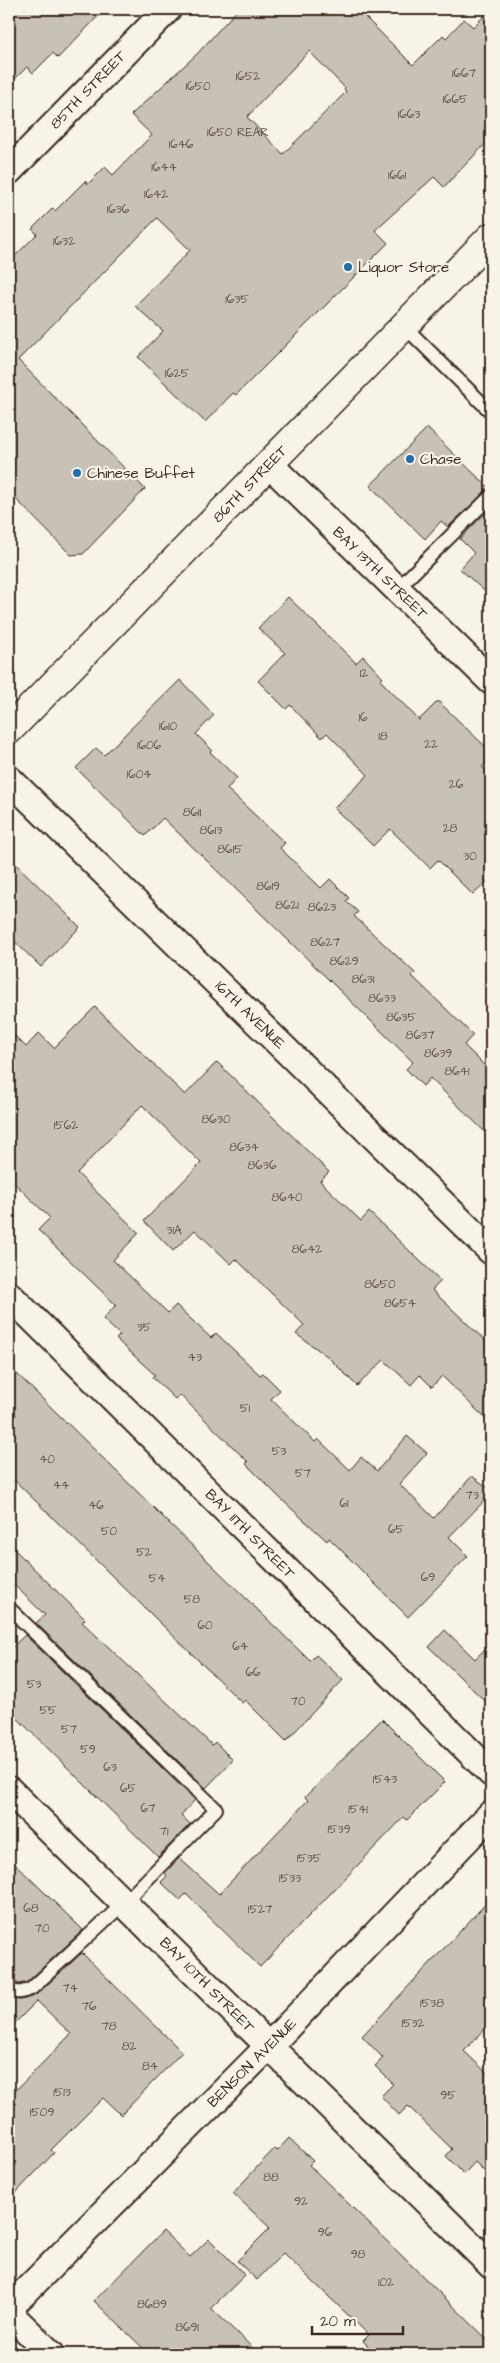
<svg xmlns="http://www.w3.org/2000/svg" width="500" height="2363" viewBox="0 0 500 2363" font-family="'Architects Daughter',sans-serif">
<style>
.building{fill:#c8c1b6;stroke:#3b2a1e;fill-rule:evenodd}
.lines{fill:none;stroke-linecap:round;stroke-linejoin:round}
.service-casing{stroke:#3b2a1e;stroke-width:16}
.minor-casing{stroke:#3b2a1e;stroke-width:30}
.secondary-casing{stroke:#3b2a1e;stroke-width:31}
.service{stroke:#f7f3e8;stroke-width:12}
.minor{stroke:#f7f3e8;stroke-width:26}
.secondary{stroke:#f7f3e8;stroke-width:28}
.poi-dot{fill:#1f6fb2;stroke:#f7f3e8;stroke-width:2}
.labels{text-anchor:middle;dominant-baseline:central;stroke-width:4.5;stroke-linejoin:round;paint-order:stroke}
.number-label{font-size:12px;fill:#5e5044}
.street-label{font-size:15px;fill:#3b2a1e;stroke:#f7f3e8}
.poi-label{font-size:15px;fill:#3b2a1e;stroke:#f7f3e8;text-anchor:start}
</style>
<rect width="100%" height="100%" fill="#f7f3e8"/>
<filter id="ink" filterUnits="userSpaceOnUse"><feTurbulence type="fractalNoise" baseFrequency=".02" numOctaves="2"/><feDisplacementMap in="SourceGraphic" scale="10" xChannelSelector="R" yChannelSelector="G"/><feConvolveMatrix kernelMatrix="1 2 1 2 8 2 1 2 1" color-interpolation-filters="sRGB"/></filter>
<g filter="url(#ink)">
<path class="building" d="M 9,9 L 105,9 L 58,58 L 53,53 L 33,73 L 27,67 L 9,85 Z
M 238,9 L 357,9 L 413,65 L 443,35 L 446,38 L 464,19 L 473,27 L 491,9 L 491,138 L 444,187 L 434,177 L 375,230 L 388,243 L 236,395 L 233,393 L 205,422 L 138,357 L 163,331 L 135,306 L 190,250 L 157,218 L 18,360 L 145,489 L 83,554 L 71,555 L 9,492 L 9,262 L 37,234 L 32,229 L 53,208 L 55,211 L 85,181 L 88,184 L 105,167 L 113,175 L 152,135 L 131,115 L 197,54 ZM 309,51 L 345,88 L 344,89 L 346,92 L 283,154 L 247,117 Z
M 427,428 L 489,488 L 448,527 L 441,521 L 425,539 L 370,486 Z
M 491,507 L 491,597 L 460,569 L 474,553 L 460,539 Z
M 288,597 L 356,663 L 363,656 L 383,678 L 380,680 L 419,720 L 438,701 L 491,752 L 491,758 L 482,767 L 491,775 L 491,878 L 473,895 L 438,860 L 430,868 L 390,829 L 373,846 L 334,808 L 368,775 L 327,733 L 322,738 L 290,705 L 286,709 L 258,681 L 285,653 L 258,628 Z
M 180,680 L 214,715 L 196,734 L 212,750 L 210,752 L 237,778 L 227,789 L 285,843 L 280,848 L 321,888 L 330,879 L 349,898 L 346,901 L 358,912 L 354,916 L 415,973 L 412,976 L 473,1035 L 464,1045 L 491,1072 L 491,1138 L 430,1078 L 423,1086 L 406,1069 L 413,1062 L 163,818 L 145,836 L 76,768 L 96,748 L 104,755 Z
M 9,857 L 80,927 L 41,967 L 9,936 Z
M 95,1007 L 185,1095 L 217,1062 L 329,1172 L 320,1181 L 361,1221 L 369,1212 L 441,1281 L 432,1290 L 491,1346 L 491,1424 L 442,1376 L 432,1387 L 420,1375 L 411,1385 L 384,1360 L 357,1386 L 327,1356 L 296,1334 L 304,1325 L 236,1259 L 231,1264 L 195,1230 L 173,1251 L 144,1221 L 201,1163 L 142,1105 L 77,1173 L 139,1233 L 113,1260 L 168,1313 L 176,1305 L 211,1338 L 216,1333 L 260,1375 L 263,1373 L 280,1390 L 271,1399 L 315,1442 L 318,1439 L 350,1470 L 361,1457 L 377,1471 L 407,1436 L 427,1453 L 399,1484 L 434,1518 L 472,1476 L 491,1490 L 491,1494 L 449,1537 L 468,1556 L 408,1617 L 329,1538 L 327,1541 L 281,1499 L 246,1464 L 248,1462 L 180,1395 L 175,1399 L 152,1377 L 155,1375 L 116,1339 L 120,1335 L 103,1319 L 116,1305 L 38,1230 L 50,1218 L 9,1178 L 9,1030 L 26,1047 L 39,1033 L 54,1048 Z
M 9,1366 L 310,1661 L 316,1655 L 343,1680 L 286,1741 L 245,1700 L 242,1703 L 9,1475 Z
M 9,1544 L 85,1619 L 82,1622 L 212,1745 L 215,1742 L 233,1760 L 206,1788 L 36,1623 L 45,1615 L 9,1580 Z
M 445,1630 L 475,1659 L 491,1643 L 491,1707 L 429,1647 Z
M 25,1635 L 195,1800 L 181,1815 L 190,1824 L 158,1857 L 9,1710 L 9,1650 Z
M 382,1719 L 445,1782 L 407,1820 L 404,1817 L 260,1967 L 186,1894 L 180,1900 L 161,1882 L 167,1876 L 165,1873 L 179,1858 L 219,1894 L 308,1800 L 305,1797 Z
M 9,1858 L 83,1930 L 27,1982 L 19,1984 L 9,1980 Z
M 491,1898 L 491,2023 L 464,2051 L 491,2077 L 491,2178 L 475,2162 L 464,2174 L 446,2156 L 452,2149 L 408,2106 L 399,2115 L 381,2096 L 393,2084 L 375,2066 L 383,2058 L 362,2036 Z
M 82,1953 L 182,2052 L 121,2115 L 103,2098 L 51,2150 L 54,2153 L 9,2200 L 9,2097 L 71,2034 L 37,2001 L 9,2029 L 9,1998 L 20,2000 L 36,1995 Z
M 289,2138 L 313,2161 L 309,2165 L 491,2343 L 491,2354 L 376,2354 L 363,2341 L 369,2335 L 283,2253 L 257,2280 L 237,2261 L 270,2228 L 233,2193 L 274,2149 L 277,2151 Z
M 163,2231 L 190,2257 L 209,2239 L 245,2275 L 211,2308 L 259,2354 L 149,2354 L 94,2301 Z"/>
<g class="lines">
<g class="service-casing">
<path id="service" d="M 404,326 L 491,412
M 397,589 L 491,496
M 9,1608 L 216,1809 L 124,1903 L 31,1989 C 23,1992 15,1995 9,1988"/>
</g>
<g class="minor-casing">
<path id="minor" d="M 9,171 L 168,9
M 269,464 L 491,681
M 9,779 L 491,1251
M 9,1295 L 491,1773
M 9,1790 L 491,2265
M 9,2308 L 269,2046 L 491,1814
M 9,2313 L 51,2354"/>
</g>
<g class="secondary-casing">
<path id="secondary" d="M 9,730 L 491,237"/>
</g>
<use href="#service" class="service"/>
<use href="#minor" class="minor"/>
<use href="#secondary" class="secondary"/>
</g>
</g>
<g class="poi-dot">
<circle cx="348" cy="267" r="5"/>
<circle cx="410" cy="459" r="5"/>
<circle cx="77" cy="473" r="5"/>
</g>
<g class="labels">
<g class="number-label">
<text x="464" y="73">1667</text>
<text x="248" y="76">1652</text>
<text x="198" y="86">1650</text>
<text x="455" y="99">1665</text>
<text x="409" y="114">1663</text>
<text x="238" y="132">1650 REAR</text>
<text x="181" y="144">1646</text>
<text x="164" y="167">1644</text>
<text x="397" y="175">1661</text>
<text x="156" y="194">1642</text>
<text x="118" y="209">1636</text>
<text x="64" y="241">1632</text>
<text x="237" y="299">1635</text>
<text x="177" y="373">1625</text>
<text x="364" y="673">12</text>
<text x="363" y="717">16</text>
<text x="168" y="726">1610</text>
<text x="383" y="736">18</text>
<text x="431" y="744">22</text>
<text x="149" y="745">1606</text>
<text x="139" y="774">1604</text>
<text x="456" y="784">26</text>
<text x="192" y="812">8611</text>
<text x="450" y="828">28</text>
<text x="211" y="830">8613</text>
<text x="230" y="849">8615</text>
<text x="470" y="856">30</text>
<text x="268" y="886">8619</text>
<text x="287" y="905">8621</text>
<text x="322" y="907">8623</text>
<text x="325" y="942">8627</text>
<text x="344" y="961">8629</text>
<text x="363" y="979">8631</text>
<text x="382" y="998">8633</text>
<text x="401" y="1017">8635</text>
<text x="420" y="1035">8637</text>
<text x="438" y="1053">8639</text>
<text x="457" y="1071">8641</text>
<text x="216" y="1119">8630</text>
<text x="66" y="1125">1562</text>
<text x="244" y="1147">8634</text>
<text x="262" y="1165">8636</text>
<text x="287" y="1197">8640</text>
<text x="174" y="1230">31A</text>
<text x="307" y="1249">8642</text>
<text x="380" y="1284">8650</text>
<text x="400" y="1303">8654</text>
<text x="144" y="1327">35</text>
<text x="195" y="1357">43</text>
<text x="245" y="1408">51</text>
<text x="279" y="1451">53</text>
<text x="47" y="1459">40</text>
<text x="303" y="1473">57</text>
<text x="61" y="1485">44</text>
<text x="472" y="1495">73</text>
<text x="344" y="1503">61</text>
<text x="96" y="1505">46</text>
<text x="396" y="1529">65</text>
<text x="109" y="1531">50</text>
<text x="144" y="1552">52</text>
<text x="428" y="1577">69</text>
<text x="157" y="1578">54</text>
<text x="192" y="1599">58</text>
<text x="205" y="1625">60</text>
<text x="240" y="1646">64</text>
<text x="253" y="1672">66</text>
<text x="34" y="1684">53</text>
<text x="298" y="1701">70</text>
<text x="48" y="1710">55</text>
<text x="69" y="1729">57</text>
<text x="88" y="1749">59</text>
<text x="110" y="1767">63</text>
<text x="385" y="1779">1543</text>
<text x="128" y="1788">65</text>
<text x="148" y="1808">67</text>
<text x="358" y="1809">1541</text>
<text x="339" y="1829">1539</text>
<text x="164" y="1831">71</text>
<text x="309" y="1858">1535</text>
<text x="290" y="1878">1533</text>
<text x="31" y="1908">68</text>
<text x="260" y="1909">1527</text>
<text x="42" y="1928">70</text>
<text x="70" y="1988">74</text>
<text x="432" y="2003">1538</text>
<text x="89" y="2006">76</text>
<text x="413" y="2023">1532</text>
<text x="109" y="2026">78</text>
<text x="129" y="2046">82</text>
<text x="150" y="2066">84</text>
<text x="62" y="2092">1513</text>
<text x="448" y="2095">95</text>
<text x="42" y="2112">1509</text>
<text x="271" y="2177">88</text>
<text x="301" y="2201">92</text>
<text x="325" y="2232">96</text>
<text x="358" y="2254">98</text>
<text x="386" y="2282">102</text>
<text x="152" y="2304">8689</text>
<text x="187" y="2327">8691</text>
</g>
<g class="street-label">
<text transform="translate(88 90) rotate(-46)">85TH STREET</text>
<text transform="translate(250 484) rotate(-46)">86TH STREET</text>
<text transform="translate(380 573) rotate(44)">BAY 13TH STREET</text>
<text transform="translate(250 1015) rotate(44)">16TH AVENUE</text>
<text transform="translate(250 1534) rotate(45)">BAY 11TH STREET</text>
<text transform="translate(207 1985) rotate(45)">BAY 10TH STREET</text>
<text transform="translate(252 2063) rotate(-45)">BENSON AVENUE</text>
</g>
<g class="poi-label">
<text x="358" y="267">Liquor Store</text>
<text x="420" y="459">Chase</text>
<text x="87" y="473">Chinese Buffet</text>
</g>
</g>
<rect width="500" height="2363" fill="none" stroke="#f7f3e8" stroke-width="30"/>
<rect x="15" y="15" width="470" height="2333" fill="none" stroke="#3b2a1e" stroke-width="2" filter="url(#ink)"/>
<path d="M312 2326v8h91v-8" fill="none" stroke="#3b2a1e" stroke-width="2.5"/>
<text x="320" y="2326" font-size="15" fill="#3b2a1e" stroke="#f7f3e8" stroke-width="4" paint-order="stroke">20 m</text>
</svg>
